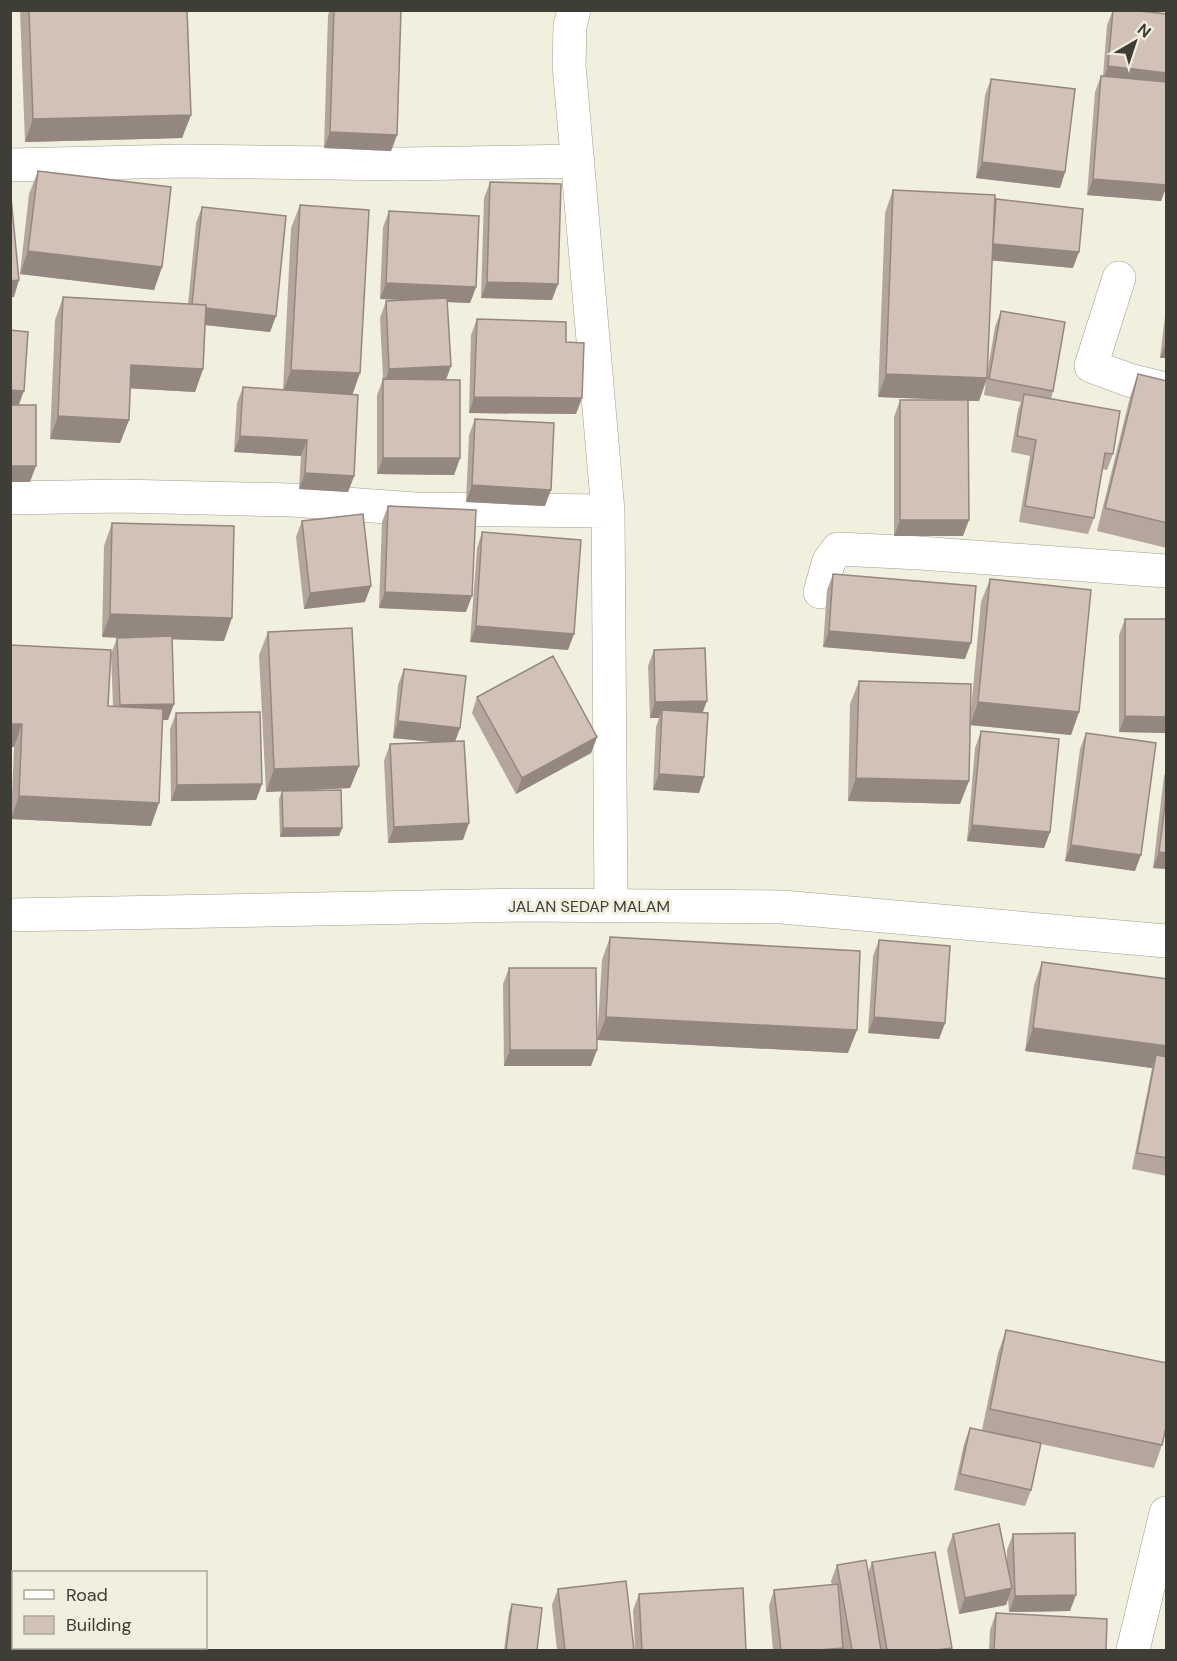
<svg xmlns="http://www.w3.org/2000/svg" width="1177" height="1661" viewBox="0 0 1177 1661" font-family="'DM Sans',sans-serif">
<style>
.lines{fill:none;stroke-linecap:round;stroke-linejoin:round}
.minor-casing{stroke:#a09e8d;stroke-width:34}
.tertiary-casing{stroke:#a09e8d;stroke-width:34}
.minor{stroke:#fff;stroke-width:33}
.tertiary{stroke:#fff;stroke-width:33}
.wall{fill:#b5a69d}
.shaded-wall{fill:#938780}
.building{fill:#d2c1b7;stroke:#938780;stroke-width:1.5}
.labels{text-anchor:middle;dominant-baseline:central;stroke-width:6;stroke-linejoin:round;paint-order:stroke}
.street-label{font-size:16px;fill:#3e3d36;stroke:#f1efdd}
</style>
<rect width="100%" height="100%" fill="#f1efdd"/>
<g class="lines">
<g class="minor-casing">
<path id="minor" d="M 10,165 L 182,161 L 403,164 L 578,161
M 1119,278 L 1091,366 L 1129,380 L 1166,389
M 10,498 L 121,496 L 291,500 L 415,509 L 608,511 L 569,65 L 570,26 L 574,10
M 608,511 L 611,905
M 820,592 L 829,561 L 838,549 L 920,553 L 1166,571
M 1133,1650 L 1166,1513"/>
</g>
<g class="tertiary-casing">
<path id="tertiary" d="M 10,915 L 519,905 L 782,907 L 1166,941"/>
</g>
<use href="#minor" class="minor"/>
<use href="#tertiary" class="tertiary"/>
</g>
<path class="wall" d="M 20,10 L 187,10 L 191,115 L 182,138 L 25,142 Z
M 330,10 L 401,10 L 397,135 L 391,151 L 324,148 L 328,15 Z
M 1113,10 L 1129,10 L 1167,185 L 1161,201 L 1087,195 L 1095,92 L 1101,76 L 1103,76 L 1107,25 Z
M 991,79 L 1065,172 L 1060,188 L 976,178 L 985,95 Z
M 38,171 L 162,267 L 154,290 L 20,274 L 29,194 Z
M 490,182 L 552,300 L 481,298 L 484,198 Z
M 893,190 L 995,204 L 996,199 L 1073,268 L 992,260 L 987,374 L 995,327 L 1001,311 L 1053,391 L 1051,399 L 1113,454 L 1107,470 L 1102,469 L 1094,518 L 1088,534 L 1019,522 L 1030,456 L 1011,452 L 1018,410 L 1021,402 L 984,395 L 986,381 L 979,401 L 968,401 L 963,536 L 894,536 L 894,417 L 900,400 L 955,400 L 878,397 L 885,213 Z
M 300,205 L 353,394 L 354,476 L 348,492 L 299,489 L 301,456 L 234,452 L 237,403 L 243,387 L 283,390 L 291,228 Z
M 202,207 L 276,316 L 270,332 L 205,325 L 203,369 L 195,392 L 130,388 L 129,420 L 120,443 L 50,439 L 55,320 L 63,297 L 188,304 L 196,223 Z
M 389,211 L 476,287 L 470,303 L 447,302 L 451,366 L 446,380 L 460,458 L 454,475 L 377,474 L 377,395 L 383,379 L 380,318 L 386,301 L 408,300 L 380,299 L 383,227 Z
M 1167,299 L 1167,358 L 1160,358 Z
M 477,319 L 576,414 L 469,413 L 471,335 Z
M 1138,374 L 1167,381 L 1167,548 L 1097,531 L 1130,397 Z
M 475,419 L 545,506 L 466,502 L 469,435 Z
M 388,506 L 466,612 L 379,608 L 382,522 Z
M 302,521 L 365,602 L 304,609 L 296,537 Z
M 112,523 L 224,641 L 172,639 L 168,720 L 163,720 L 151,826 L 11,819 L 14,747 L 10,645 L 108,706 L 113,706 L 111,654 L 117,638 L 120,638 L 102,637 L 104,546 Z
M 482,532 L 568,650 L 470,642 L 477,548 Z
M 833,574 L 965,659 L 823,647 L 827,590 Z
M 990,579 L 1079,712 L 1071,735 L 970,725 L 960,804 L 848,801 L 850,704 L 859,681 L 970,720 L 981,602 Z
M 1125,619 L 1167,619 L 1167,733 L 1119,732 L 1119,635 Z
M 268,632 L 359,766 L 350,788 L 309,790 L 342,828 L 339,836 L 280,837 L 279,799 L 282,791 L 266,792 L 259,655 Z
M 654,650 L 703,713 L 704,777 L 699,793 L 653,790 L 656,727 L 659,718 L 650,718 L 648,666 Z
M 404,669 L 460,728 L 455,742 L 463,840 L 388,843 L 384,761 L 390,744 L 436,742 L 393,738 L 398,685 Z
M 477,697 L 597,737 L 591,753 L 516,794 L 472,713 Z
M 176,713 L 262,784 L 256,800 L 171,801 L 170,729 Z
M 981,731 L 1050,832 L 1044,848 L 967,841 L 975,748 Z
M 1086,733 L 1135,871 L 1065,861 L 1080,749 Z
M 1167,769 L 1167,869 L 1153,868 L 1164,776 Z
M 610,937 L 848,1053 L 597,1040 L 602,960 Z
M 879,940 L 945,1023 L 939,1039 L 868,1033 L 873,956 Z
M 1042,962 L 1167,979 L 1167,1176 L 1132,1169 L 1152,1068 L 1025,1051 L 1034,985 Z
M 509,968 L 591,1066 L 504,1066 L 503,984 Z
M 1006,1330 L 1162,1445 L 1154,1468 L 1041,1444 L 1031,1490 L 1025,1506 L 954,1490 L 964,1444 L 970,1428 L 982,1430 L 998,1353 Z
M 953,1534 L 1007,1565 L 1007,1550 L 1013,1534 L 1070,1611 L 1009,1612 L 1008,1598 L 1006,1605 L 959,1614 L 947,1550 Z
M 872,1562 L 952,1648 L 951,1650 L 843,1650 L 843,1649 L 843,1650 L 773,1650 L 769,1606 L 774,1590 L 832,1585 L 831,1581 L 837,1565 L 868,1573 Z
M 558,1589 L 634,1650 L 557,1650 L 552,1605 Z
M 639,1594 L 746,1650 L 635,1650 L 633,1610 Z
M 512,1604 L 537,1650 L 504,1650 L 509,1612 Z
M 996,1613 L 1106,1650 L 989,1650 L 990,1630 Z
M 58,1647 L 153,1647 L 154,1650 L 58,1650 Z"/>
<path class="shaded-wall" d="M 1108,66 L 1167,73 L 1167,89 L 1102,83 Z
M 191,115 L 182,138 L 25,142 L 33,119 Z
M 330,132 L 397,135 L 391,151 L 324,148 Z
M 982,162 L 1065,172 L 1060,188 L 976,178 Z
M 1093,179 L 1167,185 L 1161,201 L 1087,195 Z
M 993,243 L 1079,252 L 1073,268 L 987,260 Z
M 28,251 L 162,267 L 154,290 L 20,274 Z
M 19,280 L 14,297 L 10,297 L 10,281 Z
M 487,282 L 558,284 L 552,300 L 481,298 Z
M 386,283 L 476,287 L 470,303 L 380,299 Z
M 192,307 L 276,316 L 270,332 L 186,323 Z
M 1166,342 L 1167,342 L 1167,358 L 1160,358 Z
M 131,365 L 203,369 L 195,392 L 123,388 Z
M 451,366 L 445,382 L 384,385 L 389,369 Z
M 291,370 L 360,373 L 352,396 L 283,392 Z
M 886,374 L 987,378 L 979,401 L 878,397 Z
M 10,390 L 24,391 L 18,407 L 10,407 Z
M 474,397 L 582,398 L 576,414 L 469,413 Z
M 58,416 L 129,420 L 120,443 L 50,439 Z
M 240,436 L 307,440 L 301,456 L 234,452 Z
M 383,458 L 460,458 L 454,475 L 377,474 Z
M 10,466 L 36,466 L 30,482 L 10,482 Z
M 305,473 L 354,476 L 348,492 L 299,489 Z
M 472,485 L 551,490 L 545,506 L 466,502 Z
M 900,520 L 969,520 L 963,536 L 894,536 Z
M 371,586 L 365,602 L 304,609 L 310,593 Z
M 385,592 L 472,596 L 466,612 L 379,608 Z
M 110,614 L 232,618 L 224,641 L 102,637 Z
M 476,626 L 574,634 L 568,650 L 470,642 Z
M 829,631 L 971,643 L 965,659 L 823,647 Z
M 707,701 L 701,717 L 662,710 L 659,718 L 650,718 L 655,702 Z
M 978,702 L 1079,712 L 1071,735 L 970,725 Z
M 174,704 L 168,720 L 114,721 L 120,705 Z
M 1125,716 L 1167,717 L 1167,733 L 1119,732 Z
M 398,721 L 460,728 L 454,744 L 393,738 Z
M 10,724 L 22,724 L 14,747 L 10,747 Z
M 597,737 L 591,753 L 516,794 L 522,778 Z
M 359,766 L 350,788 L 266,792 L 274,769 Z
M 659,774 L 704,777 L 699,793 L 653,790 Z
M 856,778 L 969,781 L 960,804 L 848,801 Z
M 262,784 L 256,800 L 171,801 L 177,785 Z
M 19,796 L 159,803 L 151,826 L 11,819 Z
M 469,823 L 463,840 L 388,843 L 394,827 Z
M 972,825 L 1050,832 L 1044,848 L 967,841 Z
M 283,828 L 342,828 L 339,836 L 280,837 Z
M 1071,845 L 1141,855 L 1135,871 L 1065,861 Z
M 1159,852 L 1167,853 L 1167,869 L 1153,868 Z
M 606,1017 L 857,1030 L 848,1053 L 597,1040 Z
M 874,1017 L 945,1023 L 939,1039 L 868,1033 Z
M 1033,1028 L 1167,1046 L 1167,1070 L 1156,1055 L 1152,1068 L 1025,1051 Z
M 510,1050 L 597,1050 L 591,1066 L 504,1066 Z
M 1012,1588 L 1006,1605 L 959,1614 L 965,1598 Z
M 1076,1595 L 1070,1611 L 1009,1612 L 1015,1596 Z
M 843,1648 L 843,1650 L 819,1650 Z
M 952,1648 L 951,1650 L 937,1650 Z"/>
<path class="building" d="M 29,10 L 187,10 L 191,115 L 33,119 Z
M 334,10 L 401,10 L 397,135 L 330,132 Z
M 1113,10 L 1129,10 L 1167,14 L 1167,73 L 1108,66 Z
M 1101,76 L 1167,82 L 1167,185 L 1093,179 Z
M 991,79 L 1075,89 L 1065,172 L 982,162 Z
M 38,171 L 171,187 L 162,267 L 28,251 Z
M 490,182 L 561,184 L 558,284 L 487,282 Z
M 10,187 L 19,280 L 10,281 Z
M 893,190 L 995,195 L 987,378 L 886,374 Z
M 996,199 L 1083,209 L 1079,252 L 993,244 Z
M 300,205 L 369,210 L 360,373 L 291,370 Z
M 202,207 L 286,216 L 276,316 L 206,308 L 206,305 L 192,304 Z
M 389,211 L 479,216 L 476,287 L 386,283 Z
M 63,297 L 206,305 L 203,369 L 131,365 L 129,420 L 58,416 Z
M 447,298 L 451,366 L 389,369 L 386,301 Z
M 1001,311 L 1065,322 L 1053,391 L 989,379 Z
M 477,319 L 566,322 L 566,342 L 584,343 L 582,398 L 474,397 Z
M 10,330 L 28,332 L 24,391 L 10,390 Z
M 1138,374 L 1167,381 L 1167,523 L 1105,508 Z
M 383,379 L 460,380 L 460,458 L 383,458 Z
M 243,387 L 358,395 L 354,476 L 305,473 L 307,440 L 240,436 Z
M 1024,394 L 1120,411 L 1113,454 L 1105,453 L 1094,518 L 1025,506 L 1036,440 L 1017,436 Z
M 900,400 L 968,400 L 969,520 L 900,520 Z
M 10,405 L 36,405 L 36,466 L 10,466 Z
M 475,419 L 554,423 L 551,490 L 472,485 Z
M 388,506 L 476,510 L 472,596 L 385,592 Z
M 363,514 L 371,586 L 310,593 L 302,521 Z
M 112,523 L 234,526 L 232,618 L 110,614 Z
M 482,532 L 581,540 L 574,634 L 476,626 Z
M 833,574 L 976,586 L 971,643 L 829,631 Z
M 990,579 L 1091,590 L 1079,712 L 978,702 Z
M 1125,619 L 1167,619 L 1167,717 L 1125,716 Z
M 352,628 L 359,766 L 274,769 L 268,632 Z
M 172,636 L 174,704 L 120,705 L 117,638 Z
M 10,645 L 111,650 L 108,706 L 163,709 L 159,803 L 19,796 L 22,724 L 10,724 Z
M 705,648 L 707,701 L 655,702 L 654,650 Z
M 553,656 L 597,737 L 522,778 L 477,697 Z
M 404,669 L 466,676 L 460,728 L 398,721 Z
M 859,681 L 971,684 L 969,781 L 856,778 Z
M 662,710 L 708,713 L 704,777 L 659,774 Z
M 260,712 L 262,784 L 177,785 L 176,713 Z
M 981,731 L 1059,739 L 1050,832 L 972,825 Z
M 1086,733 L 1156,743 L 1141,855 L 1071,845 Z
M 464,741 L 469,823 L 394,827 L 390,744 Z
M 1167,789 L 1167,853 L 1159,852 Z
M 341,790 L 342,828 L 283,828 L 282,791 Z
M 610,937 L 860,951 L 857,1030 L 606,1017 Z
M 879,940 L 950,946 L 945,1023 L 874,1017 Z
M 1042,962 L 1167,979 L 1167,1046 L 1033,1028 Z
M 509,968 L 596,968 L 597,1050 L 510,1050 Z
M 1156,1055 L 1167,1057 L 1167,1158 L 1137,1153 Z
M 1006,1330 L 1167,1363 L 1167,1423 L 1162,1445 L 990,1409 Z
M 970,1428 L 1041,1443 L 1031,1490 L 960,1474 Z
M 999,1524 L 1012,1588 L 965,1598 L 953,1534 Z
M 1075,1533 L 1076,1595 L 1015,1596 L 1013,1534 Z
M 935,1552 L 952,1648 L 937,1650 L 887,1650 L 872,1562 Z
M 866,1560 L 881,1650 L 852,1650 L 837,1565 Z
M 626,1581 L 634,1650 L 565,1650 L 558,1589 Z
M 838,1584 L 843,1648 L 819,1650 L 781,1650 L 774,1590 Z
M 743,1588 L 746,1650 L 642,1650 L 639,1594 Z
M 512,1604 L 542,1608 L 537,1650 L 506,1650 Z
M 996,1613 L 1107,1619 L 1106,1650 L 994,1650 Z
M 65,1647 L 153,1647 L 154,1650 L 65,1650 Z"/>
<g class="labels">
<g class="street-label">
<text x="589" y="906">JALAN SEDAP MALAM</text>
</g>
</g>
<rect width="1177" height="1661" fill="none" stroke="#3e3d36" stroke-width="24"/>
<rect x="12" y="1571" width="195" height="78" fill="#f1efdd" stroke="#a9a89a" stroke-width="1.5"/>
<rect x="24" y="1590" width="30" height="9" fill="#ffffff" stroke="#a9a89a" stroke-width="1.5"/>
<text x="66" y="1601" font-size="18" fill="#3e3d36">Road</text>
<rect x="24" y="1616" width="30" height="18" fill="#d2c1b7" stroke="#a9a89a" stroke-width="1.5"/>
<text x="66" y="1631" font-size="18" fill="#3e3d36">Building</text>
<g transform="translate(1135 42) rotate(39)" stroke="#f1efdd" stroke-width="4.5" paint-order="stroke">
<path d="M0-4.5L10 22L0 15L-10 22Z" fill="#3e3d36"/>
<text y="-9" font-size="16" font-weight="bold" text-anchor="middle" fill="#3e3d36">N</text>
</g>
</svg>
